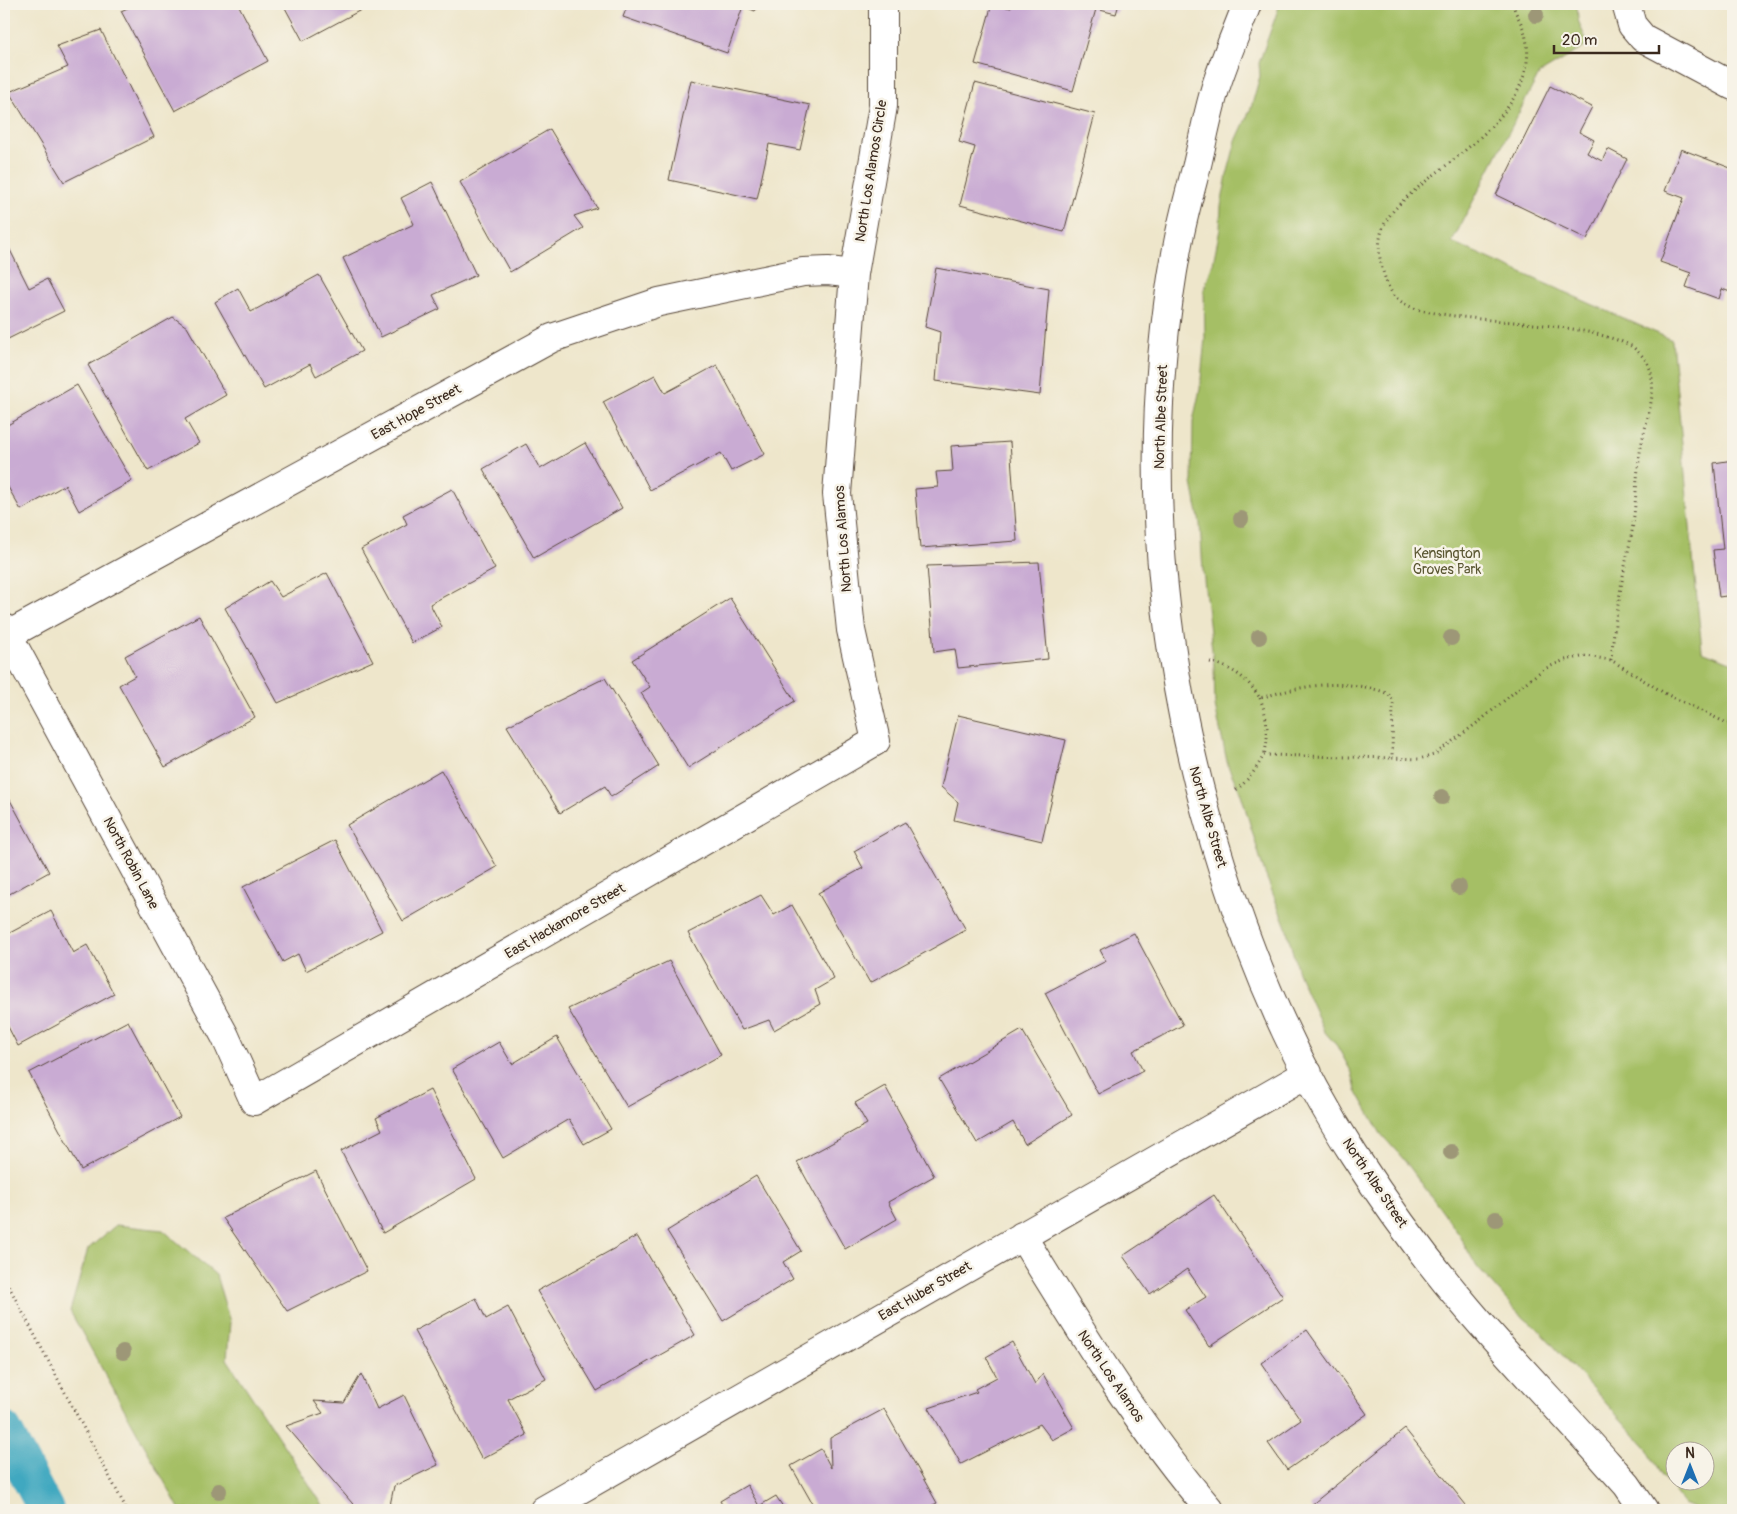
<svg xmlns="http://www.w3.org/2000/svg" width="1737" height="1514" viewBox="0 0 1737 1514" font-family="Pangolin,sans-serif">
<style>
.green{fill:#a5bf65;stroke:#707442;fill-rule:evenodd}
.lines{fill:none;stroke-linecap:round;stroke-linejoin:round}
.canal{stroke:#40a8c0;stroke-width:36}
.building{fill:#c9abd3}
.street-casing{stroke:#564638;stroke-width:30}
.path{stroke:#564638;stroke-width:3;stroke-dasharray:1 4;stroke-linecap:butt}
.street{stroke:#fff;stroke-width:28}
.tree{fill:#9d9777}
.labels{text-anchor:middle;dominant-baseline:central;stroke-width:5;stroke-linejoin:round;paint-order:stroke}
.street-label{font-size:14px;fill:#3b2a1e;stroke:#f7f3e8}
.park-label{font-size:14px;fill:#5b5733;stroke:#f7f3e8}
</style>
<rect width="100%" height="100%" fill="#f7f3e8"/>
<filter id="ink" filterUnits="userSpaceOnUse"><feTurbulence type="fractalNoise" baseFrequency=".02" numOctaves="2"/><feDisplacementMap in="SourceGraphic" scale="10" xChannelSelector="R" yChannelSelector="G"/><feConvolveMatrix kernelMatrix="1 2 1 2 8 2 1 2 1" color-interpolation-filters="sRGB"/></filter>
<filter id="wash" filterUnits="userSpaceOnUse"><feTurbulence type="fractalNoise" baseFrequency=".0096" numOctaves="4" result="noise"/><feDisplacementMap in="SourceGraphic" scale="20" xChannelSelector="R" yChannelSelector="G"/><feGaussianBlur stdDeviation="1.12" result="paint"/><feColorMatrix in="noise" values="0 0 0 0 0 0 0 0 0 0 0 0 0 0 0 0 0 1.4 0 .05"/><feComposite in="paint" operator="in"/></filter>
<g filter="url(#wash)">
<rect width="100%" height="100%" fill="#eee6cb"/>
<path class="green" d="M 1280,4 L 1577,4 L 1578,20 L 1588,45 L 1539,74 L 1452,242 L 1672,340 L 1702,651 L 1733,663 L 1733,1510 L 1698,1510 L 1684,1504 L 1661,1474 L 1646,1447 L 1540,1331 L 1518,1313 L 1477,1267 L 1458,1233 L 1406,1162 L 1381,1134 L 1356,1090 L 1352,1073 L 1337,1046 L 1324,1031 L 1298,972 L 1286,927 L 1264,871 L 1241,794 L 1228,766 L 1215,706 L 1214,667 L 1203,571 L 1200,524 L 1192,483 L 1193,421 L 1200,389 L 1205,338 L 1204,290 L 1213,263 L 1220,229 L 1221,206 L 1227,175 L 1236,141 L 1251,108 L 1260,76 L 1259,63 ZM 1674,1452 L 1704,1452 L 1704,1482 L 1674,1482 Z
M 116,1225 L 163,1230 L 216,1275 L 230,1322 L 227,1359 L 326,1510 L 180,1510 L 70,1311 L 88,1249 Z"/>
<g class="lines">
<path class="canal" d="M 4,1430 L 46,1510"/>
</g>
<g id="blocks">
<path class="building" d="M 136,4 L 238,4 L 268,61 L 175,111 L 121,11 Z
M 283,4 L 372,4 L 303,41 Z
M 628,4 L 758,4 L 755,11 L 743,6 L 727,53 L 623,17 Z
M 992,4 L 1011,8 L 1012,4 L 1119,4 L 1116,14 L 1096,9 L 1073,91 L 975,64 Z
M 101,30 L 154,137 L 64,182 L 9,92 L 68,67 L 57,46 Z
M 691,80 L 810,105 L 800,150 L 769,144 L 757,199 L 669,180 Z
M 975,83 L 1095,114 L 1064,232 L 960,205 L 975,147 L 959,142 Z
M 1550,86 L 1592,107 L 1579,132 L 1594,140 L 1587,153 L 1602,161 L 1608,149 L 1627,159 L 1587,239 L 1496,195 Z
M 550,129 L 597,208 L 574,216 L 583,228 L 510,272 L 460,182 Z
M 1681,149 L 1733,169 L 1733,293 L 1722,289 L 1719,299 L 1686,287 L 1691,273 L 1660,262 L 1684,198 L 1665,191 Z
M 432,182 L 476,275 L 433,295 L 440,309 L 381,337 L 343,258 L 414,224 L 401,198 Z
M 4,238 L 29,288 L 47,279 L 64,311 L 4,341 Z
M 936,268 L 1049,289 L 1040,395 L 936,381 L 940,332 L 925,327 Z
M 319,275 L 362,351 L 316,376 L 310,364 L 264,389 L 215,302 L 238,288 L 251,312 Z
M 173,317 L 187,327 L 226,395 L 185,419 L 199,443 L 148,471 L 88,365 Z
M 717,365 L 765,454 L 731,471 L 721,453 L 650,490 L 603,402 L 655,375 L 665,393 Z
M 77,385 L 132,481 L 79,511 L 65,485 L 21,510 L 4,480 L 4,427 Z
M 1010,442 L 1017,541 L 920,548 L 915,489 L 938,487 L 936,472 L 953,471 L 951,446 Z
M 585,443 L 622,508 L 534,558 L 483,469 L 526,444 L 540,469 Z
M 1733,460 L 1733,595 L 1719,597 L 1713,550 L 1723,549 L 1714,463 Z
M 452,489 L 495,569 L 430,604 L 442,627 L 412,643 L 361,549 L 407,524 L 403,515 Z
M 1039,562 L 1048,659 L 958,668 L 955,649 L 934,652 L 927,566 Z
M 327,573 L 373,661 L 278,703 L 225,608 L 270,581 L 281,597 Z
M 730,598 L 795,701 L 688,768 L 641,693 L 650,687 L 632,660 Z
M 199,616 L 255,717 L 165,767 L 119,685 L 135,676 L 125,656 Z
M 605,678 L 659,766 L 611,797 L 605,786 L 560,813 L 507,726 Z
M 958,715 L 1066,740 L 1042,841 L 954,820 L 958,802 L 941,787 Z
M 441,770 L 497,867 L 403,921 L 347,825 Z
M 4,789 L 49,872 L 4,897 Z
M 905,822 L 966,930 L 870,983 L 818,893 L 863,868 L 854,851 Z
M 335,840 L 382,931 L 306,971 L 298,954 L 283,962 L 243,887 Z
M 761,895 L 774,915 L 792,905 L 834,979 L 815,990 L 820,1004 L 774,1030 L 769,1020 L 742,1030 L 688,933 Z
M 51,911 L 73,953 L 87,945 L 114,994 L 18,1046 L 4,1019 L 4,936 Z
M 1134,933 L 1183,1025 L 1133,1051 L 1143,1071 L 1098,1094 L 1045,993 L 1106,961 L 1100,950 Z
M 669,961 L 721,1055 L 627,1107 L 568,1009 Z
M 128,1021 L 180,1117 L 81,1170 L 29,1073 Z
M 1022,1030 L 1072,1115 L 1025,1144 L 1013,1122 L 977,1143 L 939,1079 Z
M 557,1037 L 611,1129 L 584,1144 L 569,1119 L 503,1158 L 452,1069 L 499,1042 L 512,1064 Z
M 885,1086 L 934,1176 L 888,1202 L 897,1219 L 845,1249 L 797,1162 L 867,1124 L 855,1103 Z
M 430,1090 L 476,1179 L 383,1233 L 341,1151 L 382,1130 L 376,1118 Z
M 316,1171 L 367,1271 L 287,1311 L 223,1218 Z
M 756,1176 L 801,1251 L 783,1262 L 793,1279 L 723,1321 L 667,1231 Z
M 1214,1195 L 1283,1297 L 1209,1346 L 1185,1310 L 1206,1297 L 1187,1269 L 1150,1294 L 1123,1256 Z
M 637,1236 L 695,1335 L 597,1391 L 537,1291 Z
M 476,1298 L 486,1319 L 508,1307 L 546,1379 L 508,1399 L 527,1435 L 482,1459 L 414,1331 Z
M 1307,1330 L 1367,1414 L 1287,1470 L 1268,1443 L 1301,1420 L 1261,1363 Z
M 1012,1342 L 1035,1384 L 1043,1374 L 1074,1428 L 1052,1440 L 1040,1424 L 961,1464 L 929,1408 L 977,1392 L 975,1389 L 997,1377 L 986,1357 Z
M 361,1374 L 377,1409 L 404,1395 L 438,1465 L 394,1486 L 389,1510 L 358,1510 L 286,1426 L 323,1413 L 314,1401 L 344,1403 Z
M 884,1409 L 937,1503 L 923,1510 L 816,1510 L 791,1466 L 821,1449 L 831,1468 L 830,1438 Z
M 1405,1429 L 1470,1510 L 1372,1510 L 1370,1508 L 1368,1510 L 1314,1510 L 1310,1506 Z
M 747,1485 L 759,1506 L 776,1496 L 785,1510 L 725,1510 L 720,1501 Z"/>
</g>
</g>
<g filter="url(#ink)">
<use href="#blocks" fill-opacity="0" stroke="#564638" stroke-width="1"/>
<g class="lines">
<g class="street-casing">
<path id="street" d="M 1247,4 C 1237,31 1225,58 1216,86 C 1208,112 1203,139 1197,165 C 1190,191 1183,217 1178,243 C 1138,452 1159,669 1223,870 C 1255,970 1297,1067 1354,1155 C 1389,1209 1427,1261 1469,1310 C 1514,1363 1563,1413 1609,1465 L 1627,1485 L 1644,1510
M 1626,4 L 1632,25 L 1643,38 L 1733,86
M 4,628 L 225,1036 L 254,1101 L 876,741 L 851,630 L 837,494 L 854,274 L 883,106 L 883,9
M 8,635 L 552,338 L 659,302 L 803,272 L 828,271 L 854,274
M 1022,1236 C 1080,1330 1137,1425 1210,1510
M 544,1510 L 1308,1073"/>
</g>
<path class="path" d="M 1513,4 C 1514,10 1517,15 1520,21 C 1526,33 1529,48 1527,62 C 1519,117 1460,153 1420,186 C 1408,196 1393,208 1385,223 C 1378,236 1378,254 1382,268 C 1385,279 1390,294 1399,300 C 1413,311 1431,312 1448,315 C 1500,323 1554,322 1604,336 C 1614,339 1626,342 1634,348 C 1645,357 1651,366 1652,379 C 1655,401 1643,430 1640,453 C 1636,479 1636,505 1632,531 C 1628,554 1622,577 1619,600 C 1615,620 1613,640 1611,660
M 1210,662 C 1233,668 1247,678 1260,698 C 1299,687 1333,679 1374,689 C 1381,691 1390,693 1393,700 L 1392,758 L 1419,759 L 1434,755 L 1481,720 L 1525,683 L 1544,669 L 1565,660 L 1586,656 L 1611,660 L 1666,694 L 1733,726
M 1260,698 C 1267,716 1270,735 1264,755
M 1236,790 C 1249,780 1256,769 1264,755 L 1392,758
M 4,1277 L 127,1510"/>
<use href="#street" class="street"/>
</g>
<g class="tree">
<circle cx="1536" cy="15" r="8"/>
<circle cx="1241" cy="519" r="8"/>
<circle cx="1259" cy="637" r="8"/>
<circle cx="1451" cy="638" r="8"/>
<circle cx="1442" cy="797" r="8"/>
<circle cx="1459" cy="887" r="8"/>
<circle cx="1451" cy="1152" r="8"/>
<circle cx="1496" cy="1219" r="8"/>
<circle cx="123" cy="1352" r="8"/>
<circle cx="219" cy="1491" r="8"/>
</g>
</g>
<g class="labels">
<g class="street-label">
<text transform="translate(871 171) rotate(-81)">North Los Alamos Circle</text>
<text transform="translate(416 412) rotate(-29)">East Hope Street</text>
<text transform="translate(1161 417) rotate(-88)">North Albe Street</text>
<text transform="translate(843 539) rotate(-94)">North Los Alamos</text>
<text transform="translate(1208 817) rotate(74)">North Albe Street</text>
<text transform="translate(131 863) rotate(62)">North Robin Lane</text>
<text transform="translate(565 921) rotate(-30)">East Hackamore Street</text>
<text transform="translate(1375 1183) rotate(56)">North Albe Street</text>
<text transform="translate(925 1291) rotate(-30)">East Huber Street</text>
<text transform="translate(1111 1376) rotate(56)">North Los Alamos</text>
</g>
<g class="park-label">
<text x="1447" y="553">Kensington<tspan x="1447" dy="16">Groves Park</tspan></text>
</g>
</g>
<rect width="1737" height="1514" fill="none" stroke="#f7f3e8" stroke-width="20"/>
<g transform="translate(1690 1466)"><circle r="24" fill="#f7f3e8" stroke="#aca397"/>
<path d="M0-4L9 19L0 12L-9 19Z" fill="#1f6fb2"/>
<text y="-8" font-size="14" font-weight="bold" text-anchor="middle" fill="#3b2a1e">N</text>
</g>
<path d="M1554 45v8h105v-8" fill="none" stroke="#3b2a1e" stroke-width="2.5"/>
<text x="1562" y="45" font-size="15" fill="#3b2a1e" stroke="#f7f3e8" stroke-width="4" paint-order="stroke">20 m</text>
</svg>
